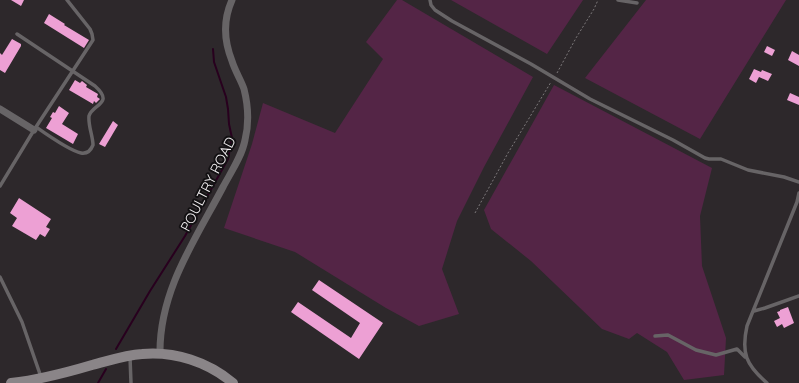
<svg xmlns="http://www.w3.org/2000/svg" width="799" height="383" viewBox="0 0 799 383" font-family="Quicksand,sans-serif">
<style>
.green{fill:#542546}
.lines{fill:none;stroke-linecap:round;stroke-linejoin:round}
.stream{stroke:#28001e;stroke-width:2}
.building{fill:#eda0d4}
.path{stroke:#7d797b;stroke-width:1;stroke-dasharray:2 2;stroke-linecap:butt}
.lane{stroke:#676466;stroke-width:3.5}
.street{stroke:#676466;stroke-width:7}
.secondary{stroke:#8a8588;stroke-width:10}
.labels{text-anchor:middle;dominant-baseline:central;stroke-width:4;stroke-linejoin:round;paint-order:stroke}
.street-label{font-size:14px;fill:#f6f3f5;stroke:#131113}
</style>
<rect width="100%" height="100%" fill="#2d282b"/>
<path class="green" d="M 397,0 L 402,0 L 533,77 L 484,167 L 457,221 L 442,269 L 459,314 L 419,326 L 386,308 L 295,252 L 224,228 L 252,144 L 263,103 L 335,133 L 383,59 L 366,42 Z
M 451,0 L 583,0 L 547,54 Z
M 646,0 L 786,0 L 700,139 L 585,78 Z
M 554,85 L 712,168 L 700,216 L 702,266 L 726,338 L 724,375 L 684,380 L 667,352 L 637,333 L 629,339 L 602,329 L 531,261 L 491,229 L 484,210 Z"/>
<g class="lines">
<path class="stream" d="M 116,349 L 150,291 L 185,236 L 228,159 L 232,138 L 229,124 L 228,109 L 226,97 L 214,62 L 213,49
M 98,383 L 106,369"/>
</g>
<path class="building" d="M 11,0 L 24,0 L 21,6 Z
M 49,14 L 65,24 L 64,25 L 89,40 L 84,48 L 44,23 Z
M 12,39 L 21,44 L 21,46 L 5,73 L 0,70 L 0,53 L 2,55 Z
M 767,46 L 775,50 L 772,56 L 764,52 Z
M 792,51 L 799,55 L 799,66 L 788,60 Z
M 754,69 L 761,72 L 762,70 L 772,74 L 768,81 L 759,77 L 756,83 L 749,79 Z
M 75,80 L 80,83 L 82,81 L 87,85 L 86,87 L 98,94 L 97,97 L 100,99 L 96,103 L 94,101 L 93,104 L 69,90 Z
M 790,93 L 799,97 L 799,105 L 787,100 Z
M 59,106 L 69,113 L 62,124 L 78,134 L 73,144 L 46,128 L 52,118 L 50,117 L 53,112 L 55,113 Z
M 113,121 L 118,125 L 105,147 L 99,144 Z
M 19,198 L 51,219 L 46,227 L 50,229 L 45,237 L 40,234 L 36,240 L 12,226 L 17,218 L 10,213 Z
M 319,280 L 383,323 L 359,359 L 291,312 L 298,302 L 351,338 L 360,323 L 312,290 Z
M 788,307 L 794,323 L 784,328 L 782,324 L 777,327 L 774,321 L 780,318 L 777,312 L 780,311 L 780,310 Z"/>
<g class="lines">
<path class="path" d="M 557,73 L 576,38 L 594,9 L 598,0
M 475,213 L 508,153 L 551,82"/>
<path class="lane" d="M 430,0 L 431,5 L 435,10 L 452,21 L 531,64 L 590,99 L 673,140 L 705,158 L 709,159 L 721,159 L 748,170 L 784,177 L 799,182
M 618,0 L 637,3
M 17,34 L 95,86 C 115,104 92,104 89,116 C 88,126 93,136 93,145 C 91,150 87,154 81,153 C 70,151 46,134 36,127
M 0,186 L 34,130 L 93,40 L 92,34 L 90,29 L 67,0
M 0,277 L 22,322 L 41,377
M 754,311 L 765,308 L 799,296
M 655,336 L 668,335 L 696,350 L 716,355 L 737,349 L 745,357
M 130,357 L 131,383
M 767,383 C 746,365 741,353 747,326 L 797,202 L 799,193"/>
<path class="street" d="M 0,109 L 34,130
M 160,354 C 159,291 195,240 223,187 C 231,172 242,156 245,140 C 249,124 248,105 244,89 C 241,80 235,71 232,61 C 224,41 223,20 232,0"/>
<path class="secondary" d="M 11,383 C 38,380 65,373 92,365 C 108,361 125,355 142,354 C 175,351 208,362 233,383"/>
</g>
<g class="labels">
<g class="street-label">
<text transform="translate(208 184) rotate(-63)">POULTRY ROAD</text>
</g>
</g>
</svg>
